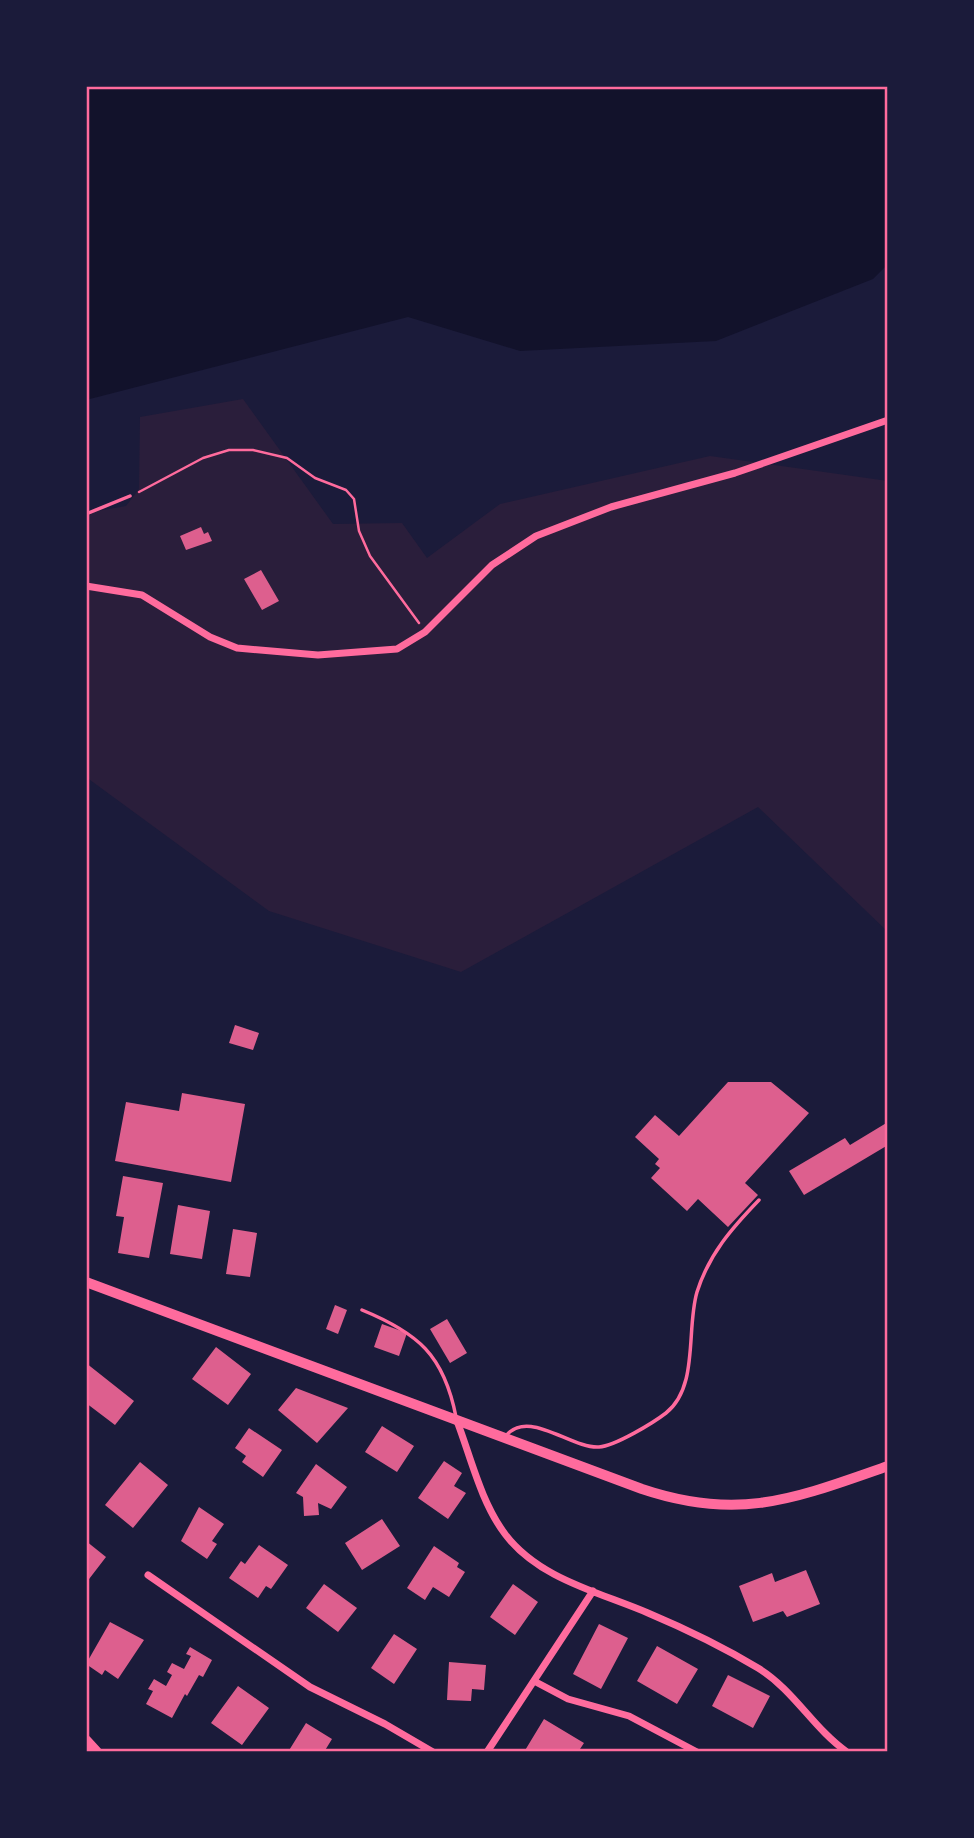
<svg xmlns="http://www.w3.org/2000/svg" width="974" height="1838" viewBox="0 0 974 1838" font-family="'Crimson Pro',serif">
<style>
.green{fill:#2a1e3b}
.water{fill:#12122b}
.building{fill:#dd5f8e}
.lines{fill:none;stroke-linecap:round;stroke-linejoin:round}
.path{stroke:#ff6b9d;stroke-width:2.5}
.service{stroke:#ff6b9d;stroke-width:3.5}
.minor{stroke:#ff6b9d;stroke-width:7}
.secondary{stroke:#ff6b9d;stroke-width:10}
.primary{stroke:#ff6b9d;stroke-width:10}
.neatline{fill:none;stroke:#ff6b9d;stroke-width:2.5}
</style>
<rect width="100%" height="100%" fill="#1b1b3a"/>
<path class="green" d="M 243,399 L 333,524 L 402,523 L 427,558 L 500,504 L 710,456 L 888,481 L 888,932 L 758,807 L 461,972 L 269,911 L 86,777 L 86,513 L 126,506 L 139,489 L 140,417 Z"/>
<path class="water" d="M 86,86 L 888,86 L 888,264 L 873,279 L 716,341 L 520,351 L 408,317 L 86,400 Z"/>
<path class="building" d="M 201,527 L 204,534 L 208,532 L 212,541 L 186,550 L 180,536 Z
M 261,570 L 279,601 L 262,610 L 244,579 Z
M 235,1025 L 259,1033 L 253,1050 L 229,1043 Z
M 728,1082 L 771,1082 L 809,1113 L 745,1183 L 758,1195 L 728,1227 L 698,1199 L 687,1211 L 651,1178 L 660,1168 L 655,1164 L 659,1159 L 635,1137 L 655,1115 L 679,1136 Z
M 182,1093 L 245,1104 L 231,1182 L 115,1161 L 126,1102 L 179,1111 Z
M 888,1122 L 888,1145 L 804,1195 L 789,1171 L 845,1138 L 850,1145 Z
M 123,1176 L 163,1183 L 149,1258 L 118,1253 L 124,1217 L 116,1216 Z
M 178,1205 L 210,1211 L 202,1259 L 170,1254 Z
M 233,1229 L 257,1233 L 250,1277 L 226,1274 Z
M 335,1305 L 347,1310 L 338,1334 L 326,1329 Z
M 447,1319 L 467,1353 L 450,1363 L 430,1329 Z
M 382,1324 L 407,1333 L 399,1356 L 374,1347 Z
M 216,1347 L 251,1374 L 228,1405 L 192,1379 Z
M 86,1363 L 134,1401 L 115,1425 L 86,1403 Z
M 296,1388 L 348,1408 L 317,1443 L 278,1410 Z
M 382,1426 L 414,1446 L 397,1472 L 365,1452 Z
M 249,1428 L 282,1450 L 263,1477 L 242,1462 L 246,1456 L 235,1448 Z
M 444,1461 L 462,1473 L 454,1486 L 466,1493 L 448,1519 L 418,1498 Z
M 140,1462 L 168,1485 L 133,1528 L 105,1505 Z
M 316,1464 L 347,1487 L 331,1509 L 318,1503 L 319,1515 L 304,1516 L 303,1497 L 296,1493 Z
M 199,1507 L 224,1524 L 212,1541 L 217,1544 L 207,1559 L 181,1541 Z
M 382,1519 L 400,1546 L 362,1570 L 345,1543 Z
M 86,1541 L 106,1557 L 86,1583 Z
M 259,1545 L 288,1565 L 271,1589 L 266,1586 L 258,1598 L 229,1578 L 241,1561 L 245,1564 Z
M 434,1546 L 459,1563 L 457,1567 L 465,1572 L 449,1597 L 433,1587 L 425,1600 L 407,1588 Z
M 806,1570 L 820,1604 L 787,1617 L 783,1611 L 753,1622 L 739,1586 L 772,1573 L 775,1582 Z
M 324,1584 L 357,1608 L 338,1632 L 306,1608 Z
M 513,1584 L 538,1602 L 515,1635 L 490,1617 Z
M 110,1622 L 144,1640 L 118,1679 L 105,1670 L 102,1675 L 86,1664 Z
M 599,1624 L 628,1638 L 601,1689 L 573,1674 Z
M 394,1634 L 417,1649 L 394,1684 L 371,1668 Z
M 657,1646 L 698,1669 L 677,1704 L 637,1681 Z
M 190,1647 L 212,1660 L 203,1677 L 199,1675 L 187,1696 L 185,1694 L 172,1718 L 146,1704 L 153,1691 L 148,1689 L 154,1679 L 166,1686 L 172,1675 L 167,1672 L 172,1663 L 184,1669 L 191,1656 L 186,1654 Z
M 449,1662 L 486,1665 L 484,1690 L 472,1689 L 471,1701 L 447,1700 Z
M 728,1675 L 770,1696 L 753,1728 L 712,1706 Z
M 238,1686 L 269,1708 L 242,1745 L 211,1723 Z
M 544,1719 L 584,1743 L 578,1752 L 524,1752 Z
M 306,1723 L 332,1739 L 324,1752 L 288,1752 Z"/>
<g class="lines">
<path class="path" d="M 139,492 L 203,458 L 229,450 L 253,450 L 287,458 L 315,478 L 346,490 L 354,499 L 359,531 L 370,556 L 419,623"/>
<path class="service" d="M 86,514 L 130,496
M 362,1310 C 418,1333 444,1355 456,1417
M 505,1437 C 527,1407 571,1449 599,1447 C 615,1446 653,1423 666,1413 C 699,1387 686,1329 697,1292 C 709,1254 732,1228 759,1200"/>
<path class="minor" d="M 86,586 L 142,595 L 210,637 L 237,648 L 318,655 L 397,649 L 425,632 L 492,565 L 536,536 L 611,507 L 735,473 L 888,420
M 457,1421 C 471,1458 481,1502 505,1534 C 539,1579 599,1592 648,1613 C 686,1629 723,1647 758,1668 C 794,1690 813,1728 847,1752
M 148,1575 L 310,1687 L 385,1724 L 433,1752
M 534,1681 L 568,1699 L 629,1716 L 697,1752
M 487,1752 L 593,1591"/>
<path class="secondary" d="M 86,1282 L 642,1489 C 740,1522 796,1498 888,1466"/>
<path class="primary" d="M 86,1740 L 97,1752"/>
</g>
<rect width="974" height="1838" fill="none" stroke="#1b1b3a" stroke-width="175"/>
<rect x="88" y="88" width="798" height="1662" class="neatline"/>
</svg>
